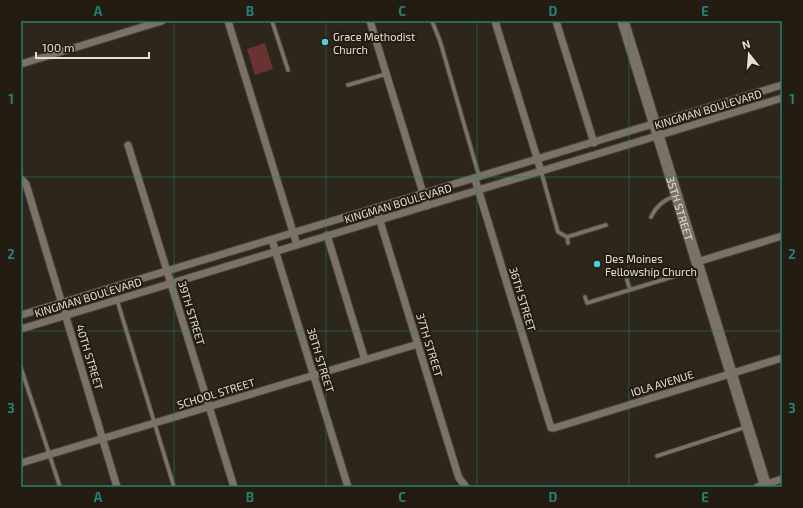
<svg xmlns="http://www.w3.org/2000/svg" width="803" height="508" viewBox="0 0 803 508" font-family="'Exo 2',sans-serif">
<style>
.green{fill:#683330}
.lines{fill:none;stroke-linecap:round;stroke-linejoin:round}
.lane-casing{stroke:#474138;stroke-width:5.5}
.street-casing{stroke:#474138;stroke-width:9}
.secondary-casing{stroke:#474138;stroke-width:13}
.lane{stroke:#7b7265;stroke-width:3.5}
.street{stroke:#7b7265;stroke-width:7}
.secondary{stroke:#7b7265;stroke-width:11}
.grid{fill:none;stroke:#248079;stroke-width:1;stroke-opacity:0.55}
.poi-dot{fill:#54cadd;stroke:#241c11;stroke-width:1.5}
.labels{text-anchor:middle;dominant-baseline:central;stroke-width:4;stroke-linejoin:round;paint-order:stroke}
.poi-label{font-size:11px;fill:#e4dfd8;stroke:#241c11;text-anchor:start}
.street-label{font-size:11px;fill:#e4dfd8;stroke:#241c11}
.neatline{fill:none;stroke:#248079;stroke-width:1.5}
.grid-label{font-size:13px;text-anchor:middle;font-weight:bold;fill:#248079}
</style>
<rect width="100%" height="100%" fill="#2d261a"/>
<path class="green" d="M 265,43 L 273,69 L 255,75 L 247,49 Z"/>
<g class="lines">
<g class="lane-casing">
<path id="lane" d="M 272,21 L 288,70
M 432,21 L 440,41 L 479,176
M 348,85 L 386,74
M 541,171 L 558,232 L 567,237 L 568,243
M 651,217 C 656,206 663,200 675,196
M 567,237 L 606,225
M 627,280 L 630,290
M 585,297 L 587,303 L 698,269
M 117,300 L 174,487
M 21,368 L 60,487
M 657,456 L 746,427"/>
</g>
<g class="street-casing">
<path id="street" d="M 228,21 L 297,245
M 370,21 L 427,206
M 495,21 L 541,171
M 556,21 L 594,143
M 21,64 L 162,21
M 128,145 L 234,487
M 21,179 L 26,184 L 117,487
M 475,179 L 551,428 L 554,428 L 782,358
M 376,208 L 457,472 L 459,478 L 466,487
M 327,235 L 365,360
M 272,240 L 348,487
M 697,262 L 782,236
M 21,315 L 782,85
M 21,329 L 297,245 L 782,98
M 21,463 L 418,344
M 757,487 L 782,479"/>
</g>
<g class="secondary-casing">
<g id="secondary">
<path id="s1" d="M 623,21 L 766,487"/>
</g>
</g>
<use href="#lane" class="lane"/>
<use href="#street" class="street"/>
<use href="#secondary" class="secondary"/>
</g>
<path class="grid" d="M 174,21 L 174,487M 326,21 L 326,487M 477,21 L 477,487M 629,21 L 629,487M 21,177 L 782,177M 21,331 L 782,331"/>
<g class="poi-dot">
<circle cx="325" cy="42" r="4"/>
<circle cx="597" cy="264" r="4"/>
</g>
<g class="labels">
<g class="poi-label">
<text x="333" y="36">Grace Methodist<tspan x="333" dy="13">Church</tspan></text>
<text x="605" y="258">Des Moines<tspan x="605" dy="13">Fellowship Church</tspan></text>
</g>
<g class="street-label">
<text transform="translate(708 109) rotate(-17)">KINGMAN BOULEVARD</text>
<text transform="translate(398 203) rotate(-17)">KINGMAN BOULEVARD</text>
<text stroke="none"><textPath href="#s1" startOffset="196">35TH STREET</textPath></text>
<text transform="translate(88 297) rotate(-17)">KINGMAN BOULEVARD</text>
<text transform="translate(523 299) rotate(73)">36TH STREET</text>
<text transform="translate(192 313) rotate(73)">39TH STREET</text>
<text transform="translate(430 345) rotate(73)">37TH STREET</text>
<text transform="translate(90 357) rotate(73)">40TH STREET</text>
<text transform="translate(321 360) rotate(73)">38TH STREET</text>
<text transform="translate(662 383) rotate(-17)">IOLA AVENUE</text>
<text transform="translate(216 393) rotate(-17)">SCHOOL STREET</text>
</g>
</g>
<rect width="803" height="508" fill="none" stroke="#241c11" stroke-width="44"/>
<g transform="translate(749 54) rotate(343)" stroke="#241c11" stroke-width="3" paint-order="stroke">
<path d="M0-3L7 15L0 10L-7 15Z" fill="#e4dfd8"/>
<text y="-6" font-size="11" font-weight="bold" text-anchor="middle" fill="#e4dfd8">N</text>
</g>
<path d="M36 52v6h113v-6" fill="none" stroke="#e4dfd8" stroke-width="2"/>
<text x="42" y="52" font-size="12" fill="#e4dfd8" stroke="#241c11" stroke-width="3" paint-order="stroke">100 m</text>
<rect x="22" y="22" width="759" height="464" class="neatline"/>
<g class="grid-label">
<text x="98" y="16">A</text>
<text x="250" y="16">B</text>
<text x="402" y="16">C</text>
<text x="553" y="16">D</text>
<text x="705" y="16">E</text>
<text x="11" y="104">1</text>
<text x="792" y="104">1</text>
<text x="11" y="259">2</text>
<text x="792" y="259">2</text>
<text x="11" y="413">3</text>
<text x="792" y="413">3</text>
<text x="98" y="502">A</text>
<text x="250" y="502">B</text>
<text x="402" y="502">C</text>
<text x="553" y="502">D</text>
<text x="705" y="502">E</text>
</g>
</svg>
